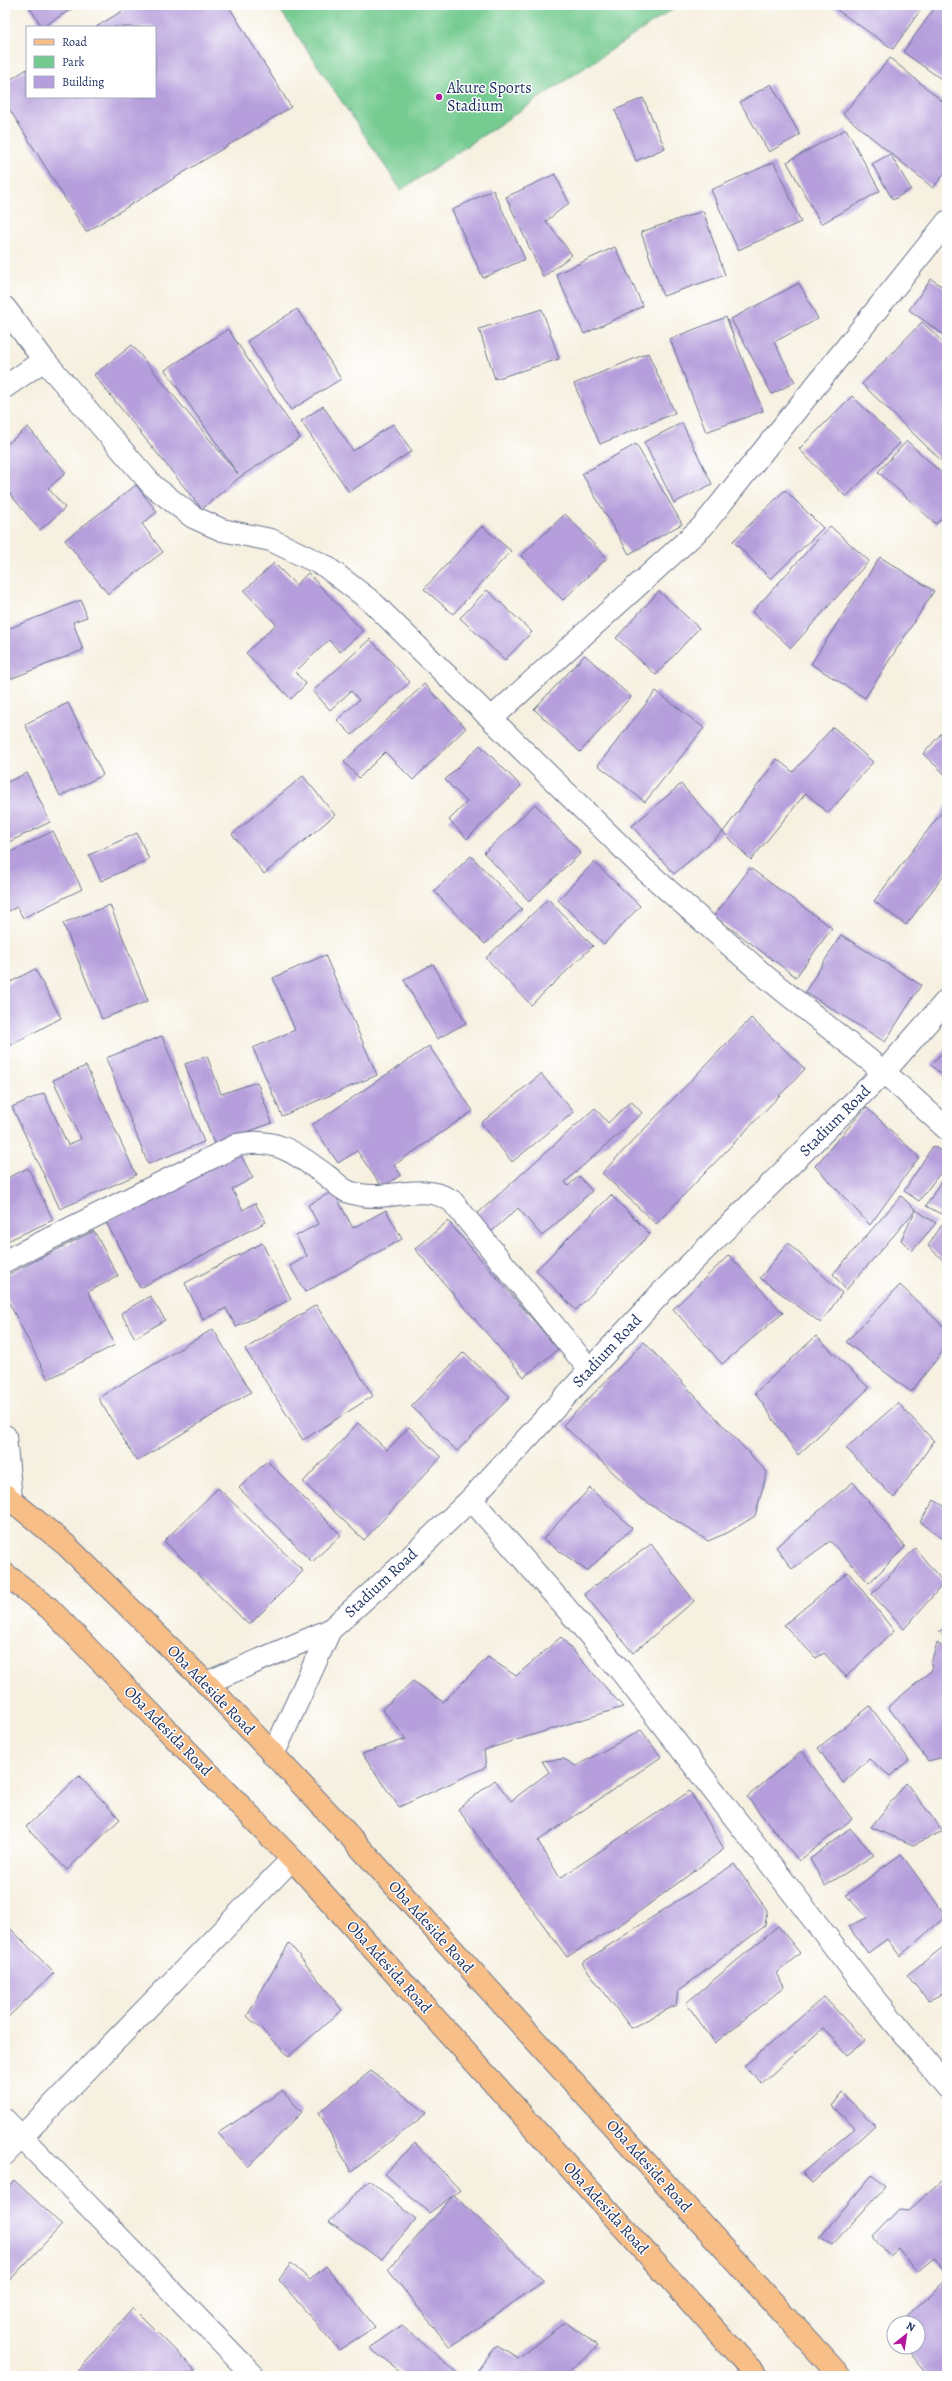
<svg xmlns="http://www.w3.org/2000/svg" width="952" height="2381" viewBox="0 0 952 2381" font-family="Alegreya,serif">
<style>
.green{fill:#74cb90;stroke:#487d77}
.building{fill:#b59edb}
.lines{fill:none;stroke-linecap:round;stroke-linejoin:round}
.street-casing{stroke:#68738c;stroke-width:24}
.primary-casing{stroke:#68738c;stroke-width:24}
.street{stroke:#fff;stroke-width:22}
.primary{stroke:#f7be87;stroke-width:22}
.poi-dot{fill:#b5179e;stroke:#fff;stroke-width:1.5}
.labels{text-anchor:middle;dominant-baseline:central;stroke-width:3;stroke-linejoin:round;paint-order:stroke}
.poi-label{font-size:16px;fill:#1b2f5e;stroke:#fff;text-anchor:start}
.street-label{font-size:16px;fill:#1b2f5e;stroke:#fff}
</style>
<rect width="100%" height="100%" fill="#fff"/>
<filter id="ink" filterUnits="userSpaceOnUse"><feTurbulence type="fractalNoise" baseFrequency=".025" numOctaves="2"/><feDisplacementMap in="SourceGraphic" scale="8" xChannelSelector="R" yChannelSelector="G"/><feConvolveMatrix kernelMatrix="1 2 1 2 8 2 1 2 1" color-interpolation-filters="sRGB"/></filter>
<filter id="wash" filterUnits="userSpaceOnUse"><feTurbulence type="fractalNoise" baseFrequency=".012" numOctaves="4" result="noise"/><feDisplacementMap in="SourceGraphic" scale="16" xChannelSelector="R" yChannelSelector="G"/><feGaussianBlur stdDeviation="0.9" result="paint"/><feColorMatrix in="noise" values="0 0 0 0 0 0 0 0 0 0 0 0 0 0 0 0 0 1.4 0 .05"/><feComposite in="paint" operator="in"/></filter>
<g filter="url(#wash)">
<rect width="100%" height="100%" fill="#f6f0e0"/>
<path class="green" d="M 277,5 L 679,5 L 401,190 Z"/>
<g id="blocks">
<path class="building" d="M 28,5 L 78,5 L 42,27 Z
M 132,5 L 228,5 L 291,107 L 86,232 L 5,102 L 5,83 L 27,69 L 27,97 L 155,97 L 155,27 L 96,27 Z
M 830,5 L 924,5 L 893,49 Z
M 937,5 L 947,5 L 947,83 L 903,52 Z
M 890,58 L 947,105 L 947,170 L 933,188 L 843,114 Z
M 771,84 L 800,135 L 769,152 L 740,102 Z
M 643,98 L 665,148 L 636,161 L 615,110 Z
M 846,129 L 880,191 L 821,224 L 787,162 Z
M 890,154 L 911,189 L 893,200 L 872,164 Z
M 774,162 L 801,222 L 738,250 L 711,190 Z
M 555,174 L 569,203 L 546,221 L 572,255 L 543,277 L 506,197 Z
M 493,190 L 525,259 L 483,278 L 452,210 Z
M 703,211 L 725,275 L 663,296 L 641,232 Z
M 615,247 L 643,306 L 584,334 L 556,274 Z
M 931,279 L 946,289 L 947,288 L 947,337 L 909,310 Z
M 799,283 L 818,319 L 774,342 L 795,382 L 772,394 L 731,319 Z
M 297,309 L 341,379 L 291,410 L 247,341 Z
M 542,309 L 559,359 L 495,379 L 479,329 Z
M 726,317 L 763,411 L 706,432 L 670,339 Z
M 922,322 L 947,346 L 947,466 L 862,384 Z
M 228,329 L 300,438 L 240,477 L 202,509 L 94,375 L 132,345 L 238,474 L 165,370 Z
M 648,353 L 675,413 L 600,444 L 574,384 Z
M 852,396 L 900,443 L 846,497 L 799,449 Z
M 323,406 L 353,451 L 393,424 L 412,451 L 349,492 L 301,421 Z
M 682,423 L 712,484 L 674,503 L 644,442 Z
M 28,427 L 66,473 L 48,488 L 65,508 L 40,530 L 5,488 L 5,446 Z
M 907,441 L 947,478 L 947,512 L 936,524 L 878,472 Z
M 636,444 L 682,524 L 629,554 L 582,474 Z
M 136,485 L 157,512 L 142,524 L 163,552 L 108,594 L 65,540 Z
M 785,490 L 823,528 L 771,579 L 733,541 Z
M 565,514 L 607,558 L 563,600 L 521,556 Z
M 482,526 L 511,551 L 453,614 L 424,589 Z
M 830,526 L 869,561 L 791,648 L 752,612 Z
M 880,557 L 934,591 L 865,698 L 811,664 Z
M 274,563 L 296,585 L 308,573 L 363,631 L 340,652 L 329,640 L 295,672 L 306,684 L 291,699 L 246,653 L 276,624 L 244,591 Z
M 487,590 L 532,632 L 505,660 L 460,618 Z
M 659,591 L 699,628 L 656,675 L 616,638 Z
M 81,600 L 87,617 L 73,622 L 83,650 L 5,681 L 5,630 Z
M 370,639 L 410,682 L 352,735 L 337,720 L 359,700 L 351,691 L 330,710 L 313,691 Z
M 585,655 L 631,697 L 580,752 L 534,709 Z
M 424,684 L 466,728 L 413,780 L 385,752 L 359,778 L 344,762 Z
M 656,691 L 704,728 L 645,802 L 598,765 Z
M 68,703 L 103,775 L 60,796 L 25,724 Z
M 833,727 L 873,762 L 828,813 L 806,793 L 751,860 L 723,832 L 777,759 L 793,772 Z
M 947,727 L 947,776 L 923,754 Z
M 480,745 L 521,786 L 467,839 L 449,820 L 467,802 L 445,780 Z
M 27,773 L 50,822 L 5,844 L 5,783 Z
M 303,776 L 335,815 L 264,874 L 232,834 Z
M 681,784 L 723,832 L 674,874 L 632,826 Z
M 535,804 L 581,853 L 529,901 L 484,853 Z
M 947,805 L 947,871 L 906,925 L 874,901 Z
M 53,831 L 82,889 L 23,918 L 17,907 L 5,913 L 5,855 Z
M 137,833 L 149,859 L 101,881 L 89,855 Z
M 471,856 L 522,909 L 485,944 L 434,891 Z
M 594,862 L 640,906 L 604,944 L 558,900 Z
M 750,868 L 832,928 L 796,977 L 714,916 Z
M 548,899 L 593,946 L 531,1005 L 486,958 Z
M 110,905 L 148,1001 L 102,1019 L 63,923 Z
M 841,935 L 921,985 L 885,1042 L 805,992 Z
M 325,955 L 377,1075 L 282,1116 L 253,1048 L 295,1030 L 273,978 Z
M 433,964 L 466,1023 L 437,1039 L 404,980 Z
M 35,969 L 61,1018 L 5,1048 L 5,985 Z
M 751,1018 L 805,1069 L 656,1224 L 602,1173 Z
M 162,1036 L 204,1142 L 148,1164 L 106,1058 Z
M 429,1046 L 473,1111 L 394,1165 L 401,1175 L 382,1187 L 357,1151 L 338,1163 L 312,1125 Z
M 947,1047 L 947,1079 L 931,1065 Z
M 207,1056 L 221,1094 L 257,1082 L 272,1123 L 214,1144 L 185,1064 Z
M 86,1066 L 136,1175 L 60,1209 L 12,1107 L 44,1093 L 68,1145 L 81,1139 L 53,1080 Z
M 541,1074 L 574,1112 L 512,1162 L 481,1123 Z
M 631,1101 L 642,1113 L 565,1182 L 568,1186 L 579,1176 L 592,1191 L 542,1236 L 518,1208 L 491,1232 L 476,1215 L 595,1108 L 608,1123 Z
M 866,1107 L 919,1157 L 870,1225 L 815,1166 Z
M 933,1146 L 947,1155 L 947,1164 L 919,1201 L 904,1191 Z
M 239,1152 L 253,1178 L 232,1189 L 243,1210 L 255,1203 L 266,1222 L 140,1288 L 106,1222 Z
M 28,1168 L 53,1220 L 5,1242 L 5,1179 Z
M 947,1171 L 947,1203 L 941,1214 L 926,1206 Z
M 333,1191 L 353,1228 L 386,1210 L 402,1239 L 305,1292 L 290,1266 L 307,1256 L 296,1236 L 318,1224 L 308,1205 Z
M 611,1195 L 650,1234 L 576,1310 L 536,1270 Z
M 901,1196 L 916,1210 L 846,1290 L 833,1274 Z
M 916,1210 L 936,1223 L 912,1251 L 901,1240 Z
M 947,1217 L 947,1264 L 928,1246 Z
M 448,1221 L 558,1349 L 524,1377 L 415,1249 Z
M 94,1231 L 118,1276 L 88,1292 L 115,1345 L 48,1379 L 5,1295 L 5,1276 Z
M 262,1243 L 291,1299 L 236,1327 L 226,1308 L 203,1320 L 185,1283 Z
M 788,1243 L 842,1293 L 821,1323 L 760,1278 Z
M 729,1255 L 783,1313 L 722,1364 L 673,1309 Z
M 900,1285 L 947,1330 L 947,1346 L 911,1392 L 846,1342 Z
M 150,1296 L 165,1320 L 135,1338 L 121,1313 Z
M 316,1305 L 373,1396 L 303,1440 L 245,1349 Z
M 213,1329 L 251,1392 L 137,1461 L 98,1398 Z
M 816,1336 L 869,1388 L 798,1455 L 755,1393 Z
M 644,1342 L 767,1472 L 755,1516 L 729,1532 L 708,1541 L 639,1497 L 563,1425 Z
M 464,1352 L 510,1397 L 457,1451 L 411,1406 Z
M 898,1403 L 934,1441 L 894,1498 L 846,1448 Z
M 358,1423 L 387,1450 L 409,1427 L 441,1457 L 364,1540 L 303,1482 Z
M 267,1461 L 341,1535 L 312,1562 L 239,1488 Z
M 853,1482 L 905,1547 L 869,1583 L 830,1541 L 792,1569 L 776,1547 Z
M 218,1488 L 303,1571 L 249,1625 L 164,1541 Z
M 590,1488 L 632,1528 L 587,1571 L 543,1539 Z
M 934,1500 L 947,1508 L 947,1541 L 920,1522 Z
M 651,1544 L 694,1601 L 633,1653 L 584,1594 Z
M 915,1548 L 944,1583 L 904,1629 L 872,1594 Z
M 848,1572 L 894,1631 L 846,1677 L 824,1653 L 816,1658 L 784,1625 Z
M 947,1627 L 947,1640 L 939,1632 Z
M 561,1637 L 623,1707 L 484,1750 L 486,1767 L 399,1807 L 362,1754 L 406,1739 L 382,1709 L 413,1681 L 443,1702 L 488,1657 L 516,1676 Z
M 937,1643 L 947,1650 L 947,1756 L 928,1761 L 888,1707 L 932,1670 L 931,1663 Z
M 870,1706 L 909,1760 L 890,1776 L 869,1759 L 843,1783 L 818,1748 Z
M 641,1730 L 661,1757 L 538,1841 L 560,1878 L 690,1791 L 724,1849 L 629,1919 L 567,1957 L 458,1809 L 495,1780 L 511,1801 L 549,1772 L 542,1761 L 564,1759 L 576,1766 Z
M 802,1751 L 852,1819 L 799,1861 L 747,1797 Z
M 79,1776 L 120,1819 L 67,1870 L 26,1827 Z
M 906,1783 L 943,1831 L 913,1845 L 871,1827 Z
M 850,1828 L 874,1855 L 825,1886 L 810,1859 Z
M 901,1854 L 946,1916 L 900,1956 L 887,1939 L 868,1953 L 848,1926 L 867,1918 L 846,1895 Z
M 734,1864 L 767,1910 L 765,1926 L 678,1991 L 676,2005 L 631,2028 L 582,1963 Z
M 778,1926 L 800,1953 L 777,1973 L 784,1987 L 715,2043 L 686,2003 Z
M 10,1928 L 54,1973 L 5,2020 L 5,1933 Z
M 289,1943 L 342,2010 L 289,2056 L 247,2016 Z
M 947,1944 L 947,1991 L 928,2001 L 907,1975 Z
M 824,1997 L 865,2041 L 847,2055 L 823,2028 L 762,2083 L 744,2066 Z
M 371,2071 L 427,2113 L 351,2172 L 319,2112 Z
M 282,2091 L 302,2112 L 248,2167 L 218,2133 Z
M 842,2093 L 875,2125 L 812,2183 L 802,2173 L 855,2128 L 832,2106 Z
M 415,2143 L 460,2190 L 454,2195 L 544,2281 L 450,2347 L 388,2270 L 454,2195 L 429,2213 L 385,2174 Z
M 872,2175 L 885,2187 L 832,2245 L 820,2237 Z
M 947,2177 L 947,2272 L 934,2258 L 917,2272 L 898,2248 L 889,2256 L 873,2237 L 900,2209 L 909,2210 Z
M 14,2180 L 62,2225 L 8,2282 L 5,2279 L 5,2190 Z
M 369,2180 L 416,2219 L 381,2260 L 329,2222 Z
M 291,2263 L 310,2280 L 326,2266 L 375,2327 L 339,2350 L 279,2280 Z
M 947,2280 L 947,2371 L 942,2376 L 929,2376 L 905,2347 L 918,2347 L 918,2323 L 899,2323 Z
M 133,2308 L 195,2370 L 185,2376 L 74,2376 Z
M 565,2322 L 598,2346 L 565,2376 L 473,2376 L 497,2345 L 518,2358 Z
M 402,2325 L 456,2372 L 452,2376 L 407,2376 L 369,2348 Z"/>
</g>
</g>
<g filter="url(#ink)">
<use href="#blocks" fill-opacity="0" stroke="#68738c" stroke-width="1"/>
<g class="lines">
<g class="street-casing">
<path id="street" d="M 5,308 L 44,360 L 153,486 L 193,517 L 222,530 L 271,540 L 325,566 L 372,602 L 644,869 L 765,976 L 884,1072 L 947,1129
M 5,387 L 44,360
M 492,718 L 703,526 L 947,222
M 5,1261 L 237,1145 C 275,1136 297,1154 327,1176 C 334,1181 341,1189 349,1192 C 386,1205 419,1180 452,1201 L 590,1370
M 5,1436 L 11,1499
M 471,1499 L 620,1670 L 868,1990 L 947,2087
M 206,1683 L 330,1630 L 399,1568 L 471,1499 L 661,1293 L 884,1072 L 947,1000
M 273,1755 L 330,1630
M 5,2120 L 254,2376
M 5,2154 L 292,1859"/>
</g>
<g class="primary-casing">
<path id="primary" d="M 5,1495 L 66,1545 L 206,1683 L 335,1820 L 840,2376
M 5,1574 L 49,1608 L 292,1859 L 757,2376"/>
</g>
<use href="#street" class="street"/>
<use href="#primary" class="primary"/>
</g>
</g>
<circle class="poi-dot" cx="439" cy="97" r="4"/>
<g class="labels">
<g class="poi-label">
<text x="447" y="88">Akure Sports<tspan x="447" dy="18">Stadium</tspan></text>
</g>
<g class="street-label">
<text transform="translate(835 1121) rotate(-45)">Stadium Road</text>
<text transform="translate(607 1351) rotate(-47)">Stadium Road</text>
<text transform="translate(381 1583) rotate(-43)">Stadium Road</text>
<text transform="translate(211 1690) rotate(46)">Oba Adeside Road</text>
<text transform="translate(168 1731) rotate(46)">Oba Adesida Road</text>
<text transform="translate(431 1927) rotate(48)">Oba Adeside Road</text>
<text transform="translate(389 1967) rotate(48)">Oba Adesida Road</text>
<text transform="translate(649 2166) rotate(48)">Oba Adeside Road</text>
<text transform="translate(606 2208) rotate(48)">Oba Adesida Road</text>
</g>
</g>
<rect width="952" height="2381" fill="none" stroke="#fff" stroke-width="20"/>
<rect x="26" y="26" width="130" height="72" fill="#ffffff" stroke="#a4acbf"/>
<rect x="34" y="39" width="20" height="6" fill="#f7be87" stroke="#a4acbf"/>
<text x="62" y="46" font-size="12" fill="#1b2f5e">Road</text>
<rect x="34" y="56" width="20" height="12" fill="#74cb90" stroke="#a4acbf"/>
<text x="62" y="66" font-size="12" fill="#1b2f5e">Park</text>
<rect x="34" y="76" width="20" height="12" fill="#b59edb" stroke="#a4acbf"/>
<text x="62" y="86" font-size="12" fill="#1b2f5e">Building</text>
<g transform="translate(906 2335) rotate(30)"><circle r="19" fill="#ffffff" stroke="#a4acbf"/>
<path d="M0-3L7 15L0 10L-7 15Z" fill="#b5179e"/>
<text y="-6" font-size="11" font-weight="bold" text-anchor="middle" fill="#1b2f5e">N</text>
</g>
</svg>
